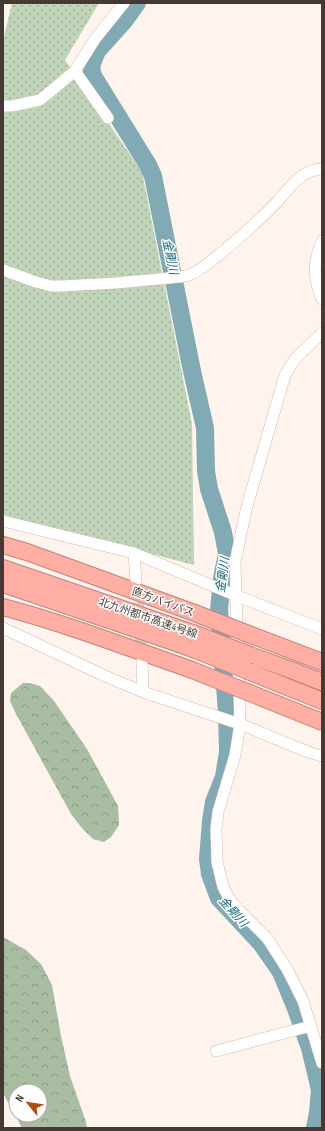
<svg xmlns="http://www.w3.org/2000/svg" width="325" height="1131" viewBox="0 0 325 1131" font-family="'Sofia Sans Condensed','Noto Sans JP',sans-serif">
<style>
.grass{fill:url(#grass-dots)}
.forest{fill:url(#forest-crowns);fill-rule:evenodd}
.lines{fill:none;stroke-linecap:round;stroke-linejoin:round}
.river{stroke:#82aab4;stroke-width:18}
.minor-tunnel{stroke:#dacec8;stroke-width:11;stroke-dasharray:11 5.5;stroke-linecap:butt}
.minor-casing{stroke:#d7baad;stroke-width:12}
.highway-casing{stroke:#bd857c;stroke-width:18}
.minor{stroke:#fff;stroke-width:11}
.highway{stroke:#feaea3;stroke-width:16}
.highway-bridge-casing{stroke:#bd857c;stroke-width:18;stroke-linecap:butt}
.highway-bridge{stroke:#feaea3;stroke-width:16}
.labels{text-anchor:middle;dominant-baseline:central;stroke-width:3;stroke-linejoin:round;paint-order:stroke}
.street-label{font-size:11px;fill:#443933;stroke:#fff}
.water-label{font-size:12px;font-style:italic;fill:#0e606f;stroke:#fff}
</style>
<defs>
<pattern id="grass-dots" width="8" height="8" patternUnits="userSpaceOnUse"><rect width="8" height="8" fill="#bfd4b8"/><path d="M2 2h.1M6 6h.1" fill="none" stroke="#9dad96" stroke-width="1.8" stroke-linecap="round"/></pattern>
<pattern id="forest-crowns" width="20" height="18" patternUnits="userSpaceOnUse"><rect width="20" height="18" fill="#a8bda2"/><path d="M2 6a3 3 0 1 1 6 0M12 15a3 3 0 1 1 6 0" fill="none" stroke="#8a9b85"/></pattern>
</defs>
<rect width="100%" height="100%" fill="#fff3ed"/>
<path class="grass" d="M 12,3 L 99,3 L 65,60 L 142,172 L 192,424 L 194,565 L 3,515 L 3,41 Z"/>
<path class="forest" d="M 23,683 L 30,683 L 40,686 L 54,701 L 87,749 L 118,806 L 119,825 L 111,837 L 104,842 L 93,839 L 81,827 L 71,814 L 15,712 L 10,701 L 11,693 Z
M 3,937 L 26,950 L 41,964 L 52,985 L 61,1036 L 70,1076 L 86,1122 L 87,1128 L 22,1128 L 3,1093 ZM 16,1091 L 40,1091 L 40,1115 L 16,1115 Z"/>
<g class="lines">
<path class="river" d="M 137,3 L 124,21 L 97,51 L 91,66 L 93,76 L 148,165 L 153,176 L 192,371 L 205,428 L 206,471 L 209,489 L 223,532 L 227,554 L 222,578 L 219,610 L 227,712 L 228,752 L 224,777 L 214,802 L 211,821 L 208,859 L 210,874 L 219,898 L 261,943 L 281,972 L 295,1006 L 310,1048 L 320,1090 L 318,1113 L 315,1128"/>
<path class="minor-tunnel" d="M 137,586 L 142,659"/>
<g class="minor-casing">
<path id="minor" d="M 75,71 L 108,118
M 3,106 L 12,106 L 40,100 L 75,71 L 95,39 L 124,3
M 322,241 C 313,262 313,277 322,299
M 3,270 L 36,282 L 51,286 L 61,286 L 116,283 L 180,277 C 183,276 187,276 189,275 C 201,271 210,261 220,254 C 239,238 259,221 277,202 C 290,188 300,170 322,169
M 322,333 L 295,359 L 285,375 L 247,506 L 235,562 L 240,724 L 235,755 L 218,812 L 216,829 L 217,862 L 223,887 L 232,903 L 267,938 L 287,969 L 303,1001 L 322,1063
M 3,521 L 134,553 L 237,596 L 322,629
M 134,553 L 136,581
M 3,628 L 105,676 L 143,692 L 240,724 L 308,752 L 322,756
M 142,661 L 143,692
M 216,1051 L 311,1026"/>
</g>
<g class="highway-casing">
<path id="highway" d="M 3,545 L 27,552 L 192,612
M 3,568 L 193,633
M 3,584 L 150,634 L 193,649
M 3,607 C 67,624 129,648 192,670
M 251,635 L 322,662
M 250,655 L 291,670 L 322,682
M 250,672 L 322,701
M 250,693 L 322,722"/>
</g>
<use href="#minor" class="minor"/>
<use href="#highway" class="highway"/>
<g class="highway-bridge-casing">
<path id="highway-bridge" d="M 192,612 L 251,635
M 193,633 L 250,655
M 193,649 L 250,672
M 192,670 L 250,693"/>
</g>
<use href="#highway-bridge" class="highway-bridge"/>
</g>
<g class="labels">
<g class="street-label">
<text transform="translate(163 602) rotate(20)">直方バイパス</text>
<text transform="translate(148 618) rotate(19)">北九州都市高速4号線</text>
</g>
<g class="water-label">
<text transform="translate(170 257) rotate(78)">金剛川</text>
<text transform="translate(223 575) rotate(-83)">金剛川</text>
<text transform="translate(233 912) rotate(48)">金剛川</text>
</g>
</g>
<rect width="325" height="1131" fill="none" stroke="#443933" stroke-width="8"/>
<g transform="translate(28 1103) rotate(300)"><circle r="19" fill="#ffffff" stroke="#b4b0ad"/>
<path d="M0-3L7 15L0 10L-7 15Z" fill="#b04e0e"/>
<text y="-6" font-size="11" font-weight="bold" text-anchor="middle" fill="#443933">N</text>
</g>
</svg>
